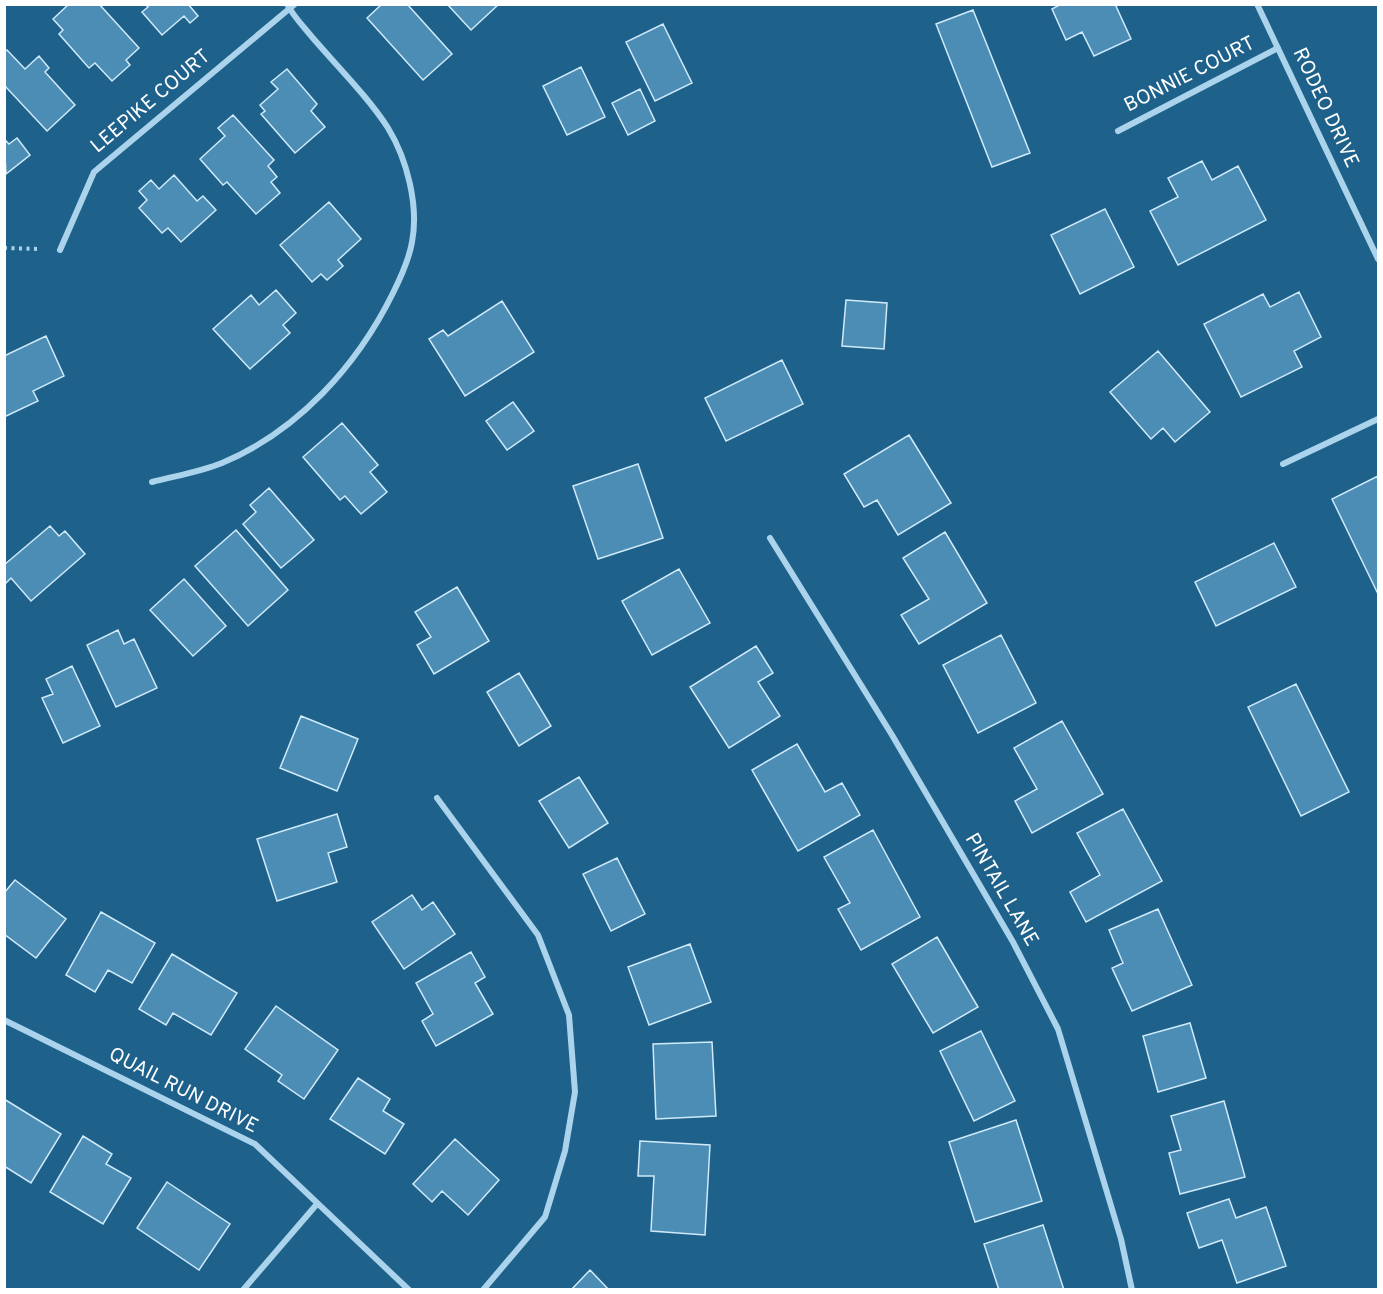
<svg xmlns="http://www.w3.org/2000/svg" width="1383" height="1294" viewBox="0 0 1383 1294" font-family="Overpass,sans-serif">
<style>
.building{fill:#4b8db5;stroke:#d0eaf9;stroke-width:1.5}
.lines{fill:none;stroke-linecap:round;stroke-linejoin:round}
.path{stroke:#abd4ec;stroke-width:4;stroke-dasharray:3 4.5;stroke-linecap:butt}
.street{stroke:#abd4ec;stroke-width:6}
.labels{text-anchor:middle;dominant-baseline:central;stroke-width:4.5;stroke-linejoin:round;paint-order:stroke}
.street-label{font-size:20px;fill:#fff;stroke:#1e618b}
</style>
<rect width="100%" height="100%" fill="#1e618b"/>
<path class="building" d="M 69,4 L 99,4 L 139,48 L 126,60 L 130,65 L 112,81 L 95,63 L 89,68 L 59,34 L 63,30 L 53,19 Z
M 145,4 L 188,4 L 198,16 L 190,23 L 184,16 L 162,35 L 142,12 L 148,7 Z
M 382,4 L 407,4 L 452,54 L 423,80 L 367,18 Z
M 447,4 L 499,4 L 471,30 Z
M 1061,4 L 1115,4 L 1131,39 L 1094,56 L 1082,32 L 1066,40 L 1052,9 Z
M 973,10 L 1030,153 L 992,167 L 936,24 Z
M 663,24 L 692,83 L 655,101 L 626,42 Z
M 7,50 L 25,69 L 39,56 L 49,68 L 45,72 L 75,105 L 47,131 L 4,85 L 4,52 Z
M 581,67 L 605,117 L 567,135 L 543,86 Z
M 287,69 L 317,104 L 311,111 L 325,127 L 295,153 L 261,114 L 265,111 L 260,105 L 278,89 L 271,82 Z
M 640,89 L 655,121 L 628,135 L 612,103 Z
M 233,115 L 274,160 L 268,166 L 277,177 L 271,182 L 280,193 L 256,214 L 227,182 L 223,185 L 200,159 L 225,136 L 218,128 Z
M 17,138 L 30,155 L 6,174 L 4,139 L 9,144 Z
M 1202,161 L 1212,180 L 1238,166 L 1266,220 L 1178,265 L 1150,211 L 1178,197 L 1168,178 Z
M 174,175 L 197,201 L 203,196 L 216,210 L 181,242 L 168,228 L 162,233 L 139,208 L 147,200 L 139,191 L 151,180 L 159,189 Z
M 329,202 L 361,239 L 338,260 L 343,266 L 327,280 L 321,274 L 312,282 L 280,245 Z
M 1105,209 L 1134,267 L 1080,294 L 1051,235 Z
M 276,290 L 296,313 L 283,325 L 290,333 L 250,369 L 213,329 L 251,295 L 259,305 Z
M 1299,292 L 1321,337 L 1294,351 L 1302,367 L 1241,397 L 1204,324 L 1263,294 L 1270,307 Z
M 846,300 L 887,303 L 884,349 L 842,346 Z
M 502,301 L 534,352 L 465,396 L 429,339 L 443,330 L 448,336 Z
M 46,336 L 64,376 L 33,391 L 38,401 L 4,417 L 4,356 Z
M 1158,351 L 1210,412 L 1175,442 L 1163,428 L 1151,439 L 1110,392 Z
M 782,360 L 803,404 L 726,441 L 705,398 Z
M 513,402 L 534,431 L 507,450 L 486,421 Z
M 342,423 L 378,465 L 370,472 L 387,492 L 361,514 L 345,496 L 340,500 L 303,457 Z
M 909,435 L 951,503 L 898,535 L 877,500 L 864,507 L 844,474 Z
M 638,464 L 663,538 L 598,559 L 573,486 Z
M 1378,476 L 1378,594 L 1332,499 Z
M 269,488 L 314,540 L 281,568 L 243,524 L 256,512 L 250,505 Z
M 50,526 L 59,536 L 65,531 L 85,554 L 31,601 L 11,578 L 6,583 L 4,581 L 4,565 Z
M 236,530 L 288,590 L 248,626 L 195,566 Z
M 945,532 L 987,603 L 919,644 L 901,615 L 929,599 L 903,558 Z
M 1274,543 L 1296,587 L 1216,626 L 1195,582 Z
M 679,569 L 710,623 L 652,655 L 622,601 Z
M 184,579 L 226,626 L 193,656 L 150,610 Z
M 457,587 L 489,641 L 434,674 L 417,645 L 431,637 L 415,612 Z
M 118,630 L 124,644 L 134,639 L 157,688 L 116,707 L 87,645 Z
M 1001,635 L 1036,703 L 978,733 L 943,665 Z
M 756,646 L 773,673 L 758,682 L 780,716 L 729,748 L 690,687 Z
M 72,666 L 100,726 L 63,743 L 42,698 L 53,694 L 46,679 Z
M 519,673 L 551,726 L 519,746 L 487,692 Z
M 1296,684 L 1349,792 L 1301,816 L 1248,707 Z
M 301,716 L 358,739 L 337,791 L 280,768 Z
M 1062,721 L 1103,794 L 1032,833 L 1015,801 L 1037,789 L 1014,748 Z
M 797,744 L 825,792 L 842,783 L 860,815 L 798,851 L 752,770 Z
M 579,777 L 608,823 L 569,848 L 539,801 Z
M 1123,809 L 1162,881 L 1086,922 L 1070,892 L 1100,875 L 1077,833 Z
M 337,814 L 347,847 L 328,853 L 337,882 L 277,901 L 257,839 Z
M 873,830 L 920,917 L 861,950 L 838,909 L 850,903 L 824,857 Z
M 617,858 L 645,914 L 611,931 L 583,874 Z
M 15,880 L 66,919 L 36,958 L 4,934 L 4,893 Z
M 412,895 L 422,910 L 433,902 L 455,934 L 404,969 L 372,922 Z
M 1158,909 L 1192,985 L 1132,1011 L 1112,968 L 1123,963 L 1109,930 Z
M 101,912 L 155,943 L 132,983 L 108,970 L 95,992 L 66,975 Z
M 937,937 L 978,1007 L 933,1033 L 892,964 Z
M 690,944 L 711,1002 L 649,1025 L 628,967 Z
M 471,952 L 485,977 L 475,983 L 493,1014 L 436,1046 L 422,1021 L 433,1014 L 416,983 Z
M 172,954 L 237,993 L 211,1035 L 173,1013 L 166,1025 L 139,1009 Z
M 276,1006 L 338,1050 L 304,1099 L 278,1081 L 282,1075 L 245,1049 Z
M 1190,1023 L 1206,1078 L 1158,1092 L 1143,1036 Z
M 981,1031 L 1015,1101 L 974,1121 L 940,1051 Z
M 712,1042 L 716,1116 L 656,1119 L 653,1044 Z
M 358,1078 L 390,1099 L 383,1111 L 404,1124 L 385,1154 L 330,1119 Z
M 4,1099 L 61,1134 L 31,1183 L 4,1166 Z
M 1224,1101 L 1245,1177 L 1180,1194 L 1169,1153 L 1181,1150 L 1171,1116 Z
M 1016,1120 L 1042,1201 L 975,1222 L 949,1142 Z
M 83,1136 L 112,1154 L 106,1164 L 131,1178 L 103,1224 L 50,1192 Z
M 455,1139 L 499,1180 L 468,1215 L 442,1191 L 432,1202 L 413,1184 Z
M 640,1141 L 710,1145 L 705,1235 L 651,1231 L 654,1176 L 638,1176 Z
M 167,1182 L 230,1224 L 199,1270 L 137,1228 Z
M 1229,1199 L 1236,1218 L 1266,1207 L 1286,1266 L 1237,1283 L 1222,1240 L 1199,1248 L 1187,1213 Z
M 1043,1225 L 1064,1290 L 999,1290 L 984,1244 Z
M 590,1270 L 609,1290 L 571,1290 Z"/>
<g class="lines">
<path class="path" d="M 4,248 L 41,249"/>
<path class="street" d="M 1257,4 L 1378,259
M 1118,131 L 1278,48
M 60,250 L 94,172 L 295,4
M 1283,464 L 1378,419
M 152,482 C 175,476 200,472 222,463 C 298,431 357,366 393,293 C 401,277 409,260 412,242 C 419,206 407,159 388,128 C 369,98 336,65 312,37 C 304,27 293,16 287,4
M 770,538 L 892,735 L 1013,942 L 1058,1029 L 1121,1239 L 1132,1290
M 437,798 L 538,935 L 569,1015 L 575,1092 L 565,1151 L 545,1217 L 483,1290
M 4,1020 L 255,1144 L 409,1290
M 243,1290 L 317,1204"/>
</g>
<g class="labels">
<g class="street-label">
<text transform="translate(1190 75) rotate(-27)">BONNIE COURT</text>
<text transform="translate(151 102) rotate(-40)">LEEPIKE COURT</text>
<text transform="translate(1325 108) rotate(65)">RODEO DRIVE</text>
<text transform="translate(1001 890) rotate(60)">PINTAIL LANE</text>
<text transform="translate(183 1091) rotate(27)">QUAIL RUN DRIVE</text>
</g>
</g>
<rect width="1383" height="1294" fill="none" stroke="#ffffff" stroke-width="12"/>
</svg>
